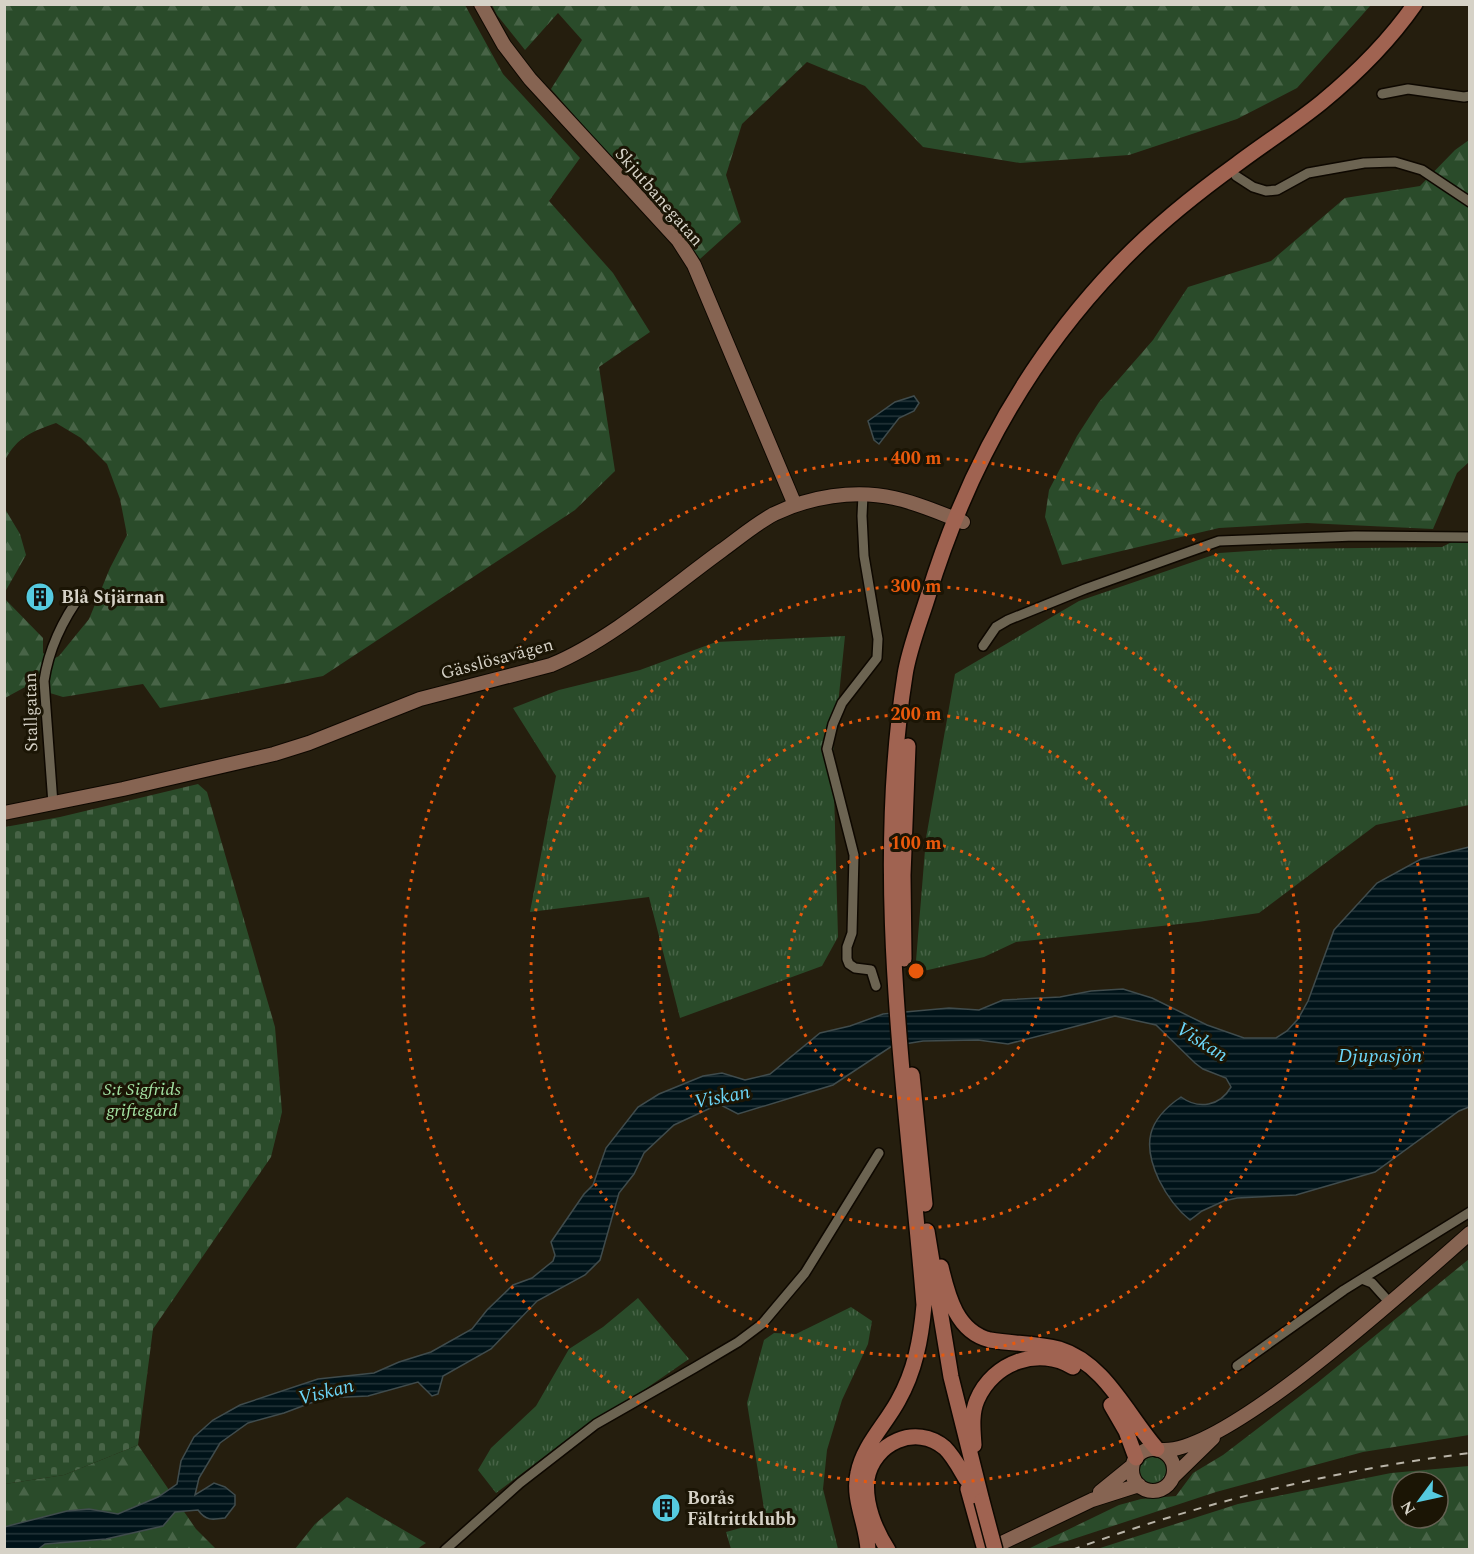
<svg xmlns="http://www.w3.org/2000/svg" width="1474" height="1554" viewBox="0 0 1474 1554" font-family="Spectral,serif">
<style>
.grass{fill:url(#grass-tufts)}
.forest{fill:url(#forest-firs);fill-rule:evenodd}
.cemetery{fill:url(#cemetery-stones)}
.water{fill:url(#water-rules);stroke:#404c4d;stroke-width:1.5}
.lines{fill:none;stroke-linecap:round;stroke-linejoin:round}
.street-casing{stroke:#0e0800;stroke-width:12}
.secondary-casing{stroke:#0e0800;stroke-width:16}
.primary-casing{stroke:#0e0800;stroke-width:18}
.street{stroke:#6c6452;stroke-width:9}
.secondary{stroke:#866452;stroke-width:14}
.primary{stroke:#a06351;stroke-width:15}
.rail{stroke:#b9b4a8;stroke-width:2;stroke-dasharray:8 8;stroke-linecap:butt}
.primary-bridge-casing{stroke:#0e0800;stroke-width:18;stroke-linecap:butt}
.primary-bridge{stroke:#a06351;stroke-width:15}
.ring{fill:none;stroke:#e8590c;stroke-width:3;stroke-dasharray:3 6}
.labels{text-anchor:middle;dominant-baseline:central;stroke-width:6;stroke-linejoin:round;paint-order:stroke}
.street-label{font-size:18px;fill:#d6d2c7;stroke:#1b1505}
.poi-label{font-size:18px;font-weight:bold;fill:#d6d2c7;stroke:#1b1505;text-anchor:start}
.park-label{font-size:18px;font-style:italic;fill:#a4e3a3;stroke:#1b1505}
.water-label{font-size:20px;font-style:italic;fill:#6cd6f8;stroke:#1b1505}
.centre{fill:#e8590c;stroke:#1b1505;stroke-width:3}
.ring-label{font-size:18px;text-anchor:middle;font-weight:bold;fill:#e8590c;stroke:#1b1505;stroke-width:6;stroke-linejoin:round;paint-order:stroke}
</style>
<defs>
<pattern id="grass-tufts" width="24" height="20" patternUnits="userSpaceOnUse" patternTransform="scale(1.5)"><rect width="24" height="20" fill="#2a4b2a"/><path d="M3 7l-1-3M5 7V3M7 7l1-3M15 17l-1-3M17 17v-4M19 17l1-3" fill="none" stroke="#486447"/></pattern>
<pattern id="forest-firs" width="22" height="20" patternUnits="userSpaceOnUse" patternTransform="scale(1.5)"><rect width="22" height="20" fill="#2a4b2a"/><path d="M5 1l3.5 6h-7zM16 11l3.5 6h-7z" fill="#486447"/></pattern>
<pattern id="cemetery-stones" width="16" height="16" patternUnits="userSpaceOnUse" patternTransform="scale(1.5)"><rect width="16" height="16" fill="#2a4b2a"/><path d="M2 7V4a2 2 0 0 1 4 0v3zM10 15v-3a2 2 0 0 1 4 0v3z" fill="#486447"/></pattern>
<pattern id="water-rules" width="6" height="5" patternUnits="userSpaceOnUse" patternTransform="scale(1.5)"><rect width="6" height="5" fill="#001319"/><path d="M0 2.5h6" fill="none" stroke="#243439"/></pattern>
</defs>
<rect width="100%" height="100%" fill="#251e0e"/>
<path class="grass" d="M 1469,533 L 1469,805 L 1376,825 L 1259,913 L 1198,922 L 1016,942 L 984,957 L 915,973 L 926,838 L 955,674 L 1079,601 L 1219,553 L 1281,549 L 1442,547 Z
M 845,636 L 833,754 L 838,937 L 822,966 L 680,1018 L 649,897 L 530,912 L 556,776 L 513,708 L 559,690 L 640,670 L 716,642 Z
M 638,1298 L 689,1359 L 628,1401 L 573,1435 L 496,1493 L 478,1470 L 491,1448 L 536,1406 L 569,1349 L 603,1327 Z
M 851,1307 L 872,1321 L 868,1344 L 842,1400 L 827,1450 L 823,1489 L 838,1549 L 731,1549 L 726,1532 L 766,1521 L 747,1403 L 764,1340 L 774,1333 L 796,1334 Z
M1140 1470a13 13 0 1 1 26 0a13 13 0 1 1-26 0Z"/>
<path class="forest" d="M 5,5 L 465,5 L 503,74 L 580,158 L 549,201 L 613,273 L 650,332 L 599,367 L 615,471 L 575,510 L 323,676 L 160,708 L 143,684 L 63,697 L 27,686 L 5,698 L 5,599 L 43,638 L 43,653 L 53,659 L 59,656 L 89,619 L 110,568 L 127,535 L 120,499 L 107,464 L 81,438 L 56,423 C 33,431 17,437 5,460 Z
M 492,5 L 1371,5 L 1297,88 L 1237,119 L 1129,155 L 1020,163 L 923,147 L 865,86 L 807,62 L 742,124 L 726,175 L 741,222 L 700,259 L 671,218 L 594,138 L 551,89 L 582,40 L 558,13 L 525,50 L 497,15 Z
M 1469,140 L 1469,462 L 1457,473 L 1433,529 L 1307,523 L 1219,528 L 1062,565 L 1045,517 L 1049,490 L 1077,436 L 1099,402 L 1153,340 L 1188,287 L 1271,261 L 1345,198 L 1420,186 L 1455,150 Z
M 5,509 L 20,534 L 26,555 L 5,592 Z
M 1469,1259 L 1469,1435 L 1363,1452 L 1216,1492 L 1043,1549 L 1028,1549 L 1119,1505 L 1141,1499 L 1176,1496 L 1193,1473 L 1223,1455 L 1317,1383 Z
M 138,1445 L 196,1529 L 216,1549 L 5,1550 L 5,1484 L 64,1475 Z
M 1469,1466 L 1469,1549 L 1097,1549 L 1238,1504 L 1391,1473 ZM 1402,1482 L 1438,1482 L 1438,1518 L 1402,1518 Z
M 347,1497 L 426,1543 L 417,1549 L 295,1549 L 315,1524 Z"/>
<path class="cemetery" d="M 198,784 L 207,792 L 275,1027 L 282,1112 L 271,1157 L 153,1329 L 138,1445 L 64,1475 L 5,1484 L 5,827 L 60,817 Z"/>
<path class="water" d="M 914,396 L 919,403 L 914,411 L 899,418 L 879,444 L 874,440 L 868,421 L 895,402 Z
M 1469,847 L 1469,1107 L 1459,1111 L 1375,1172 L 1296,1195 L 1237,1198 L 1224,1201 L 1202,1211 L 1190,1220 C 1176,1209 1167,1196 1159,1180 C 1142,1144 1147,1120 1181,1097 C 1199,1110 1220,1106 1231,1087 L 1226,1078 L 1203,1069 L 1195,1063 L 1156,1025 L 1115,1016 L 1008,1044 L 978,1040 L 923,1041 L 892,1046 L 833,1085 L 738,1114 L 719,1104 L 674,1125 L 644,1153 L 634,1174 L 619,1193 L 600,1260 L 585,1275 L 537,1301 L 491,1349 L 443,1376 L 438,1394 L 432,1396 L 418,1382 L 368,1396 L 324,1398 L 284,1413 L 248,1423 L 220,1443 L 199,1478 L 195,1495 L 214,1483 L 225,1487 L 235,1495 L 235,1505 L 225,1518 C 212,1520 206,1521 198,1510 L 175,1512 L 163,1526 L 106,1539 L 45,1544 L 37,1550 L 5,1549 L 4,1527 L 67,1511 L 89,1509 L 118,1514 L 158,1497 L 177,1484 L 181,1461 L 194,1437 L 213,1420 L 240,1405 L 318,1379 L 374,1373 L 399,1362 L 431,1352 L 472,1329 L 487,1310 L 513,1285 L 532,1278 L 553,1261 L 555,1255 L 551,1242 L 584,1194 L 593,1185 L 606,1148 L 638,1107 L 659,1094 L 703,1076 L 722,1073 L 745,1080 L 770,1074 L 820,1033 L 850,1026 L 883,1014 L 949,1008 L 979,1010 L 1003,1000 L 1060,997 L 1091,991 L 1123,989 L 1152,998 L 1207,1025 L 1244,1038 L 1276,1038 L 1287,1031 L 1298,1019 L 1308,1001 L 1334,930 L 1377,883 L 1421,859 Z"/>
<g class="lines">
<g class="street-casing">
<path id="street" d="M 1382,94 L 1408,89 L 1464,97 L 1470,96
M 1236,176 L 1253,187 L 1266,191 L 1277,190 L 1308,173 L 1364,163 L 1395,162 L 1422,170 L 1470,202
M 863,495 L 862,516 L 864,556 L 878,639 L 877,658 L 842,703 L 833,724 L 827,749 L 854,855 L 852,933 L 847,947 L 847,959 L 849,964 L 855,968 L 871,970 L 876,986
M 983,646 L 996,627 L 1008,620 L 1085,589 L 1219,541 L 1355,536 L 1470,537
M 53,804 L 44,681 C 49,647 63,619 83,592
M 1362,1279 L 1372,1283 L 1390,1303
M 1237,1366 L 1344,1290 L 1470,1212
M 445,1550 L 520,1483 L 596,1424 L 694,1368 L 738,1342 L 762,1324 L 805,1273 L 879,1153"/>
</g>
<g class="secondary-casing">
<path id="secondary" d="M 481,4 L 504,45 L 530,79 L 678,240 L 694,265 L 795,505
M 4,813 L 123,789 L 274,754 L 309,743 L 420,699 L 551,665 C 609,641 669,589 721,551 C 738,539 755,524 774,514 C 809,497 854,489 894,498 C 918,503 940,513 963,522
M1132 1470a21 21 0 1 1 42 0a21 21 0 1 1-42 0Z
M 1162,1450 C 1227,1454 1415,1281 1470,1233
M 1173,1477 L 1213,1438
M 1100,1492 L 1132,1466
M 987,1550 L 1092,1500 L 1139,1485"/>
</g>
<g class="primary-casing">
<path id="primary" d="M 904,959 L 903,875 L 908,746
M 912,1075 L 925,1204
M 927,1231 L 951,1377 L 982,1501
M 941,1267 C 948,1297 957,1332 990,1340 C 1013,1344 1037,1343 1059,1349 C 1105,1363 1127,1415 1157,1449
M 1111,1405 L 1126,1431 L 1136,1458
M 974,1445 C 973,1430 971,1414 977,1400 C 993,1362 1039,1346 1073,1367
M 968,1489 L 985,1550
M 868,1550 C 867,1524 852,1499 858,1473 C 863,1446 885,1425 898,1401 C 915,1371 921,1339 924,1305 C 907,1096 872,884 905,675 C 909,649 920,622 928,596 C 966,472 1027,360 1117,266 C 1153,228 1194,195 1237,164 C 1265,143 1295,124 1322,102 C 1356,74 1390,40 1415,4
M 888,1550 C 875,1530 864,1503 867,1479 C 873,1443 916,1423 945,1448 C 954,1457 960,1469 966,1479"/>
</g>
<use href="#street" class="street"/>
<use href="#secondary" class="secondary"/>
<use href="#primary" class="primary"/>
<path class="rail" d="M 1072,1550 C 1200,1503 1334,1470 1470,1453"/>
<g class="primary-bridge-casing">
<path id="primary-bridge" d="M 982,1501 L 995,1550"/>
</g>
<use href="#primary-bridge" class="primary-bridge"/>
</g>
<g class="ring">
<circle cx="916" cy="971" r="128"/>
<circle cx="916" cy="971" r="257"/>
<circle cx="916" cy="971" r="385"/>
<circle cx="916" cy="971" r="513"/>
</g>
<defs>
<g id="building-disc" transform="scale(1.5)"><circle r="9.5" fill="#55cae0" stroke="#1b1505"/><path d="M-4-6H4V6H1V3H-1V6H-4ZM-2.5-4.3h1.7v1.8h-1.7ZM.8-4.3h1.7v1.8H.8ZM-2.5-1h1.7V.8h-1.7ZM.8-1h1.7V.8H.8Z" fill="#111"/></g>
</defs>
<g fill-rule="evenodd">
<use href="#building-disc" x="40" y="597"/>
<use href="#building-disc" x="666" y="1508"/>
</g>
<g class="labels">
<g class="street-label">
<text transform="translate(659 197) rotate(49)">Skjutbanegatan</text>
<text transform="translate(497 659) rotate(-15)">Gässlösavägen</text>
<text transform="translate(31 712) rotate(-91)">Stallgatan</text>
</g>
<g class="poi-label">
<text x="61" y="597">Blå Stjärnan</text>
<text x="687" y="1498">Borås<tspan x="687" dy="21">Fältrittklubb</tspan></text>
</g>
<g class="park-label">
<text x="142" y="1089">S:t Sigfrids<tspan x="142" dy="21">griftegård</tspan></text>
</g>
<g class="water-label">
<text transform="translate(1202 1042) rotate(32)">Viskan</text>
<text x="1380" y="1056">Djupasjön</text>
<text transform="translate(722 1097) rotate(-11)">Viskan</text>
<text transform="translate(326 1392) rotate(-14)">Viskan</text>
</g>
</g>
<circle cx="916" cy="971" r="9" class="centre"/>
<g class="ring-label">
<text x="916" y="464">400 m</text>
<text x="916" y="592">300 m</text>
<text x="916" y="720">200 m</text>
<text x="916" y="849">100 m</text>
</g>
<rect width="1474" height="1554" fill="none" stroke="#d6d2c7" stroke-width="12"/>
<g transform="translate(1420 1500) rotate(237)"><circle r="28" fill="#1b1505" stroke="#666153" stroke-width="1.5"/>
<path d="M0-4.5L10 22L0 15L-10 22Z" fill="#55cae0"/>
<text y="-9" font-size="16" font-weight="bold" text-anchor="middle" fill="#d6d2c7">N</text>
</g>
</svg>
